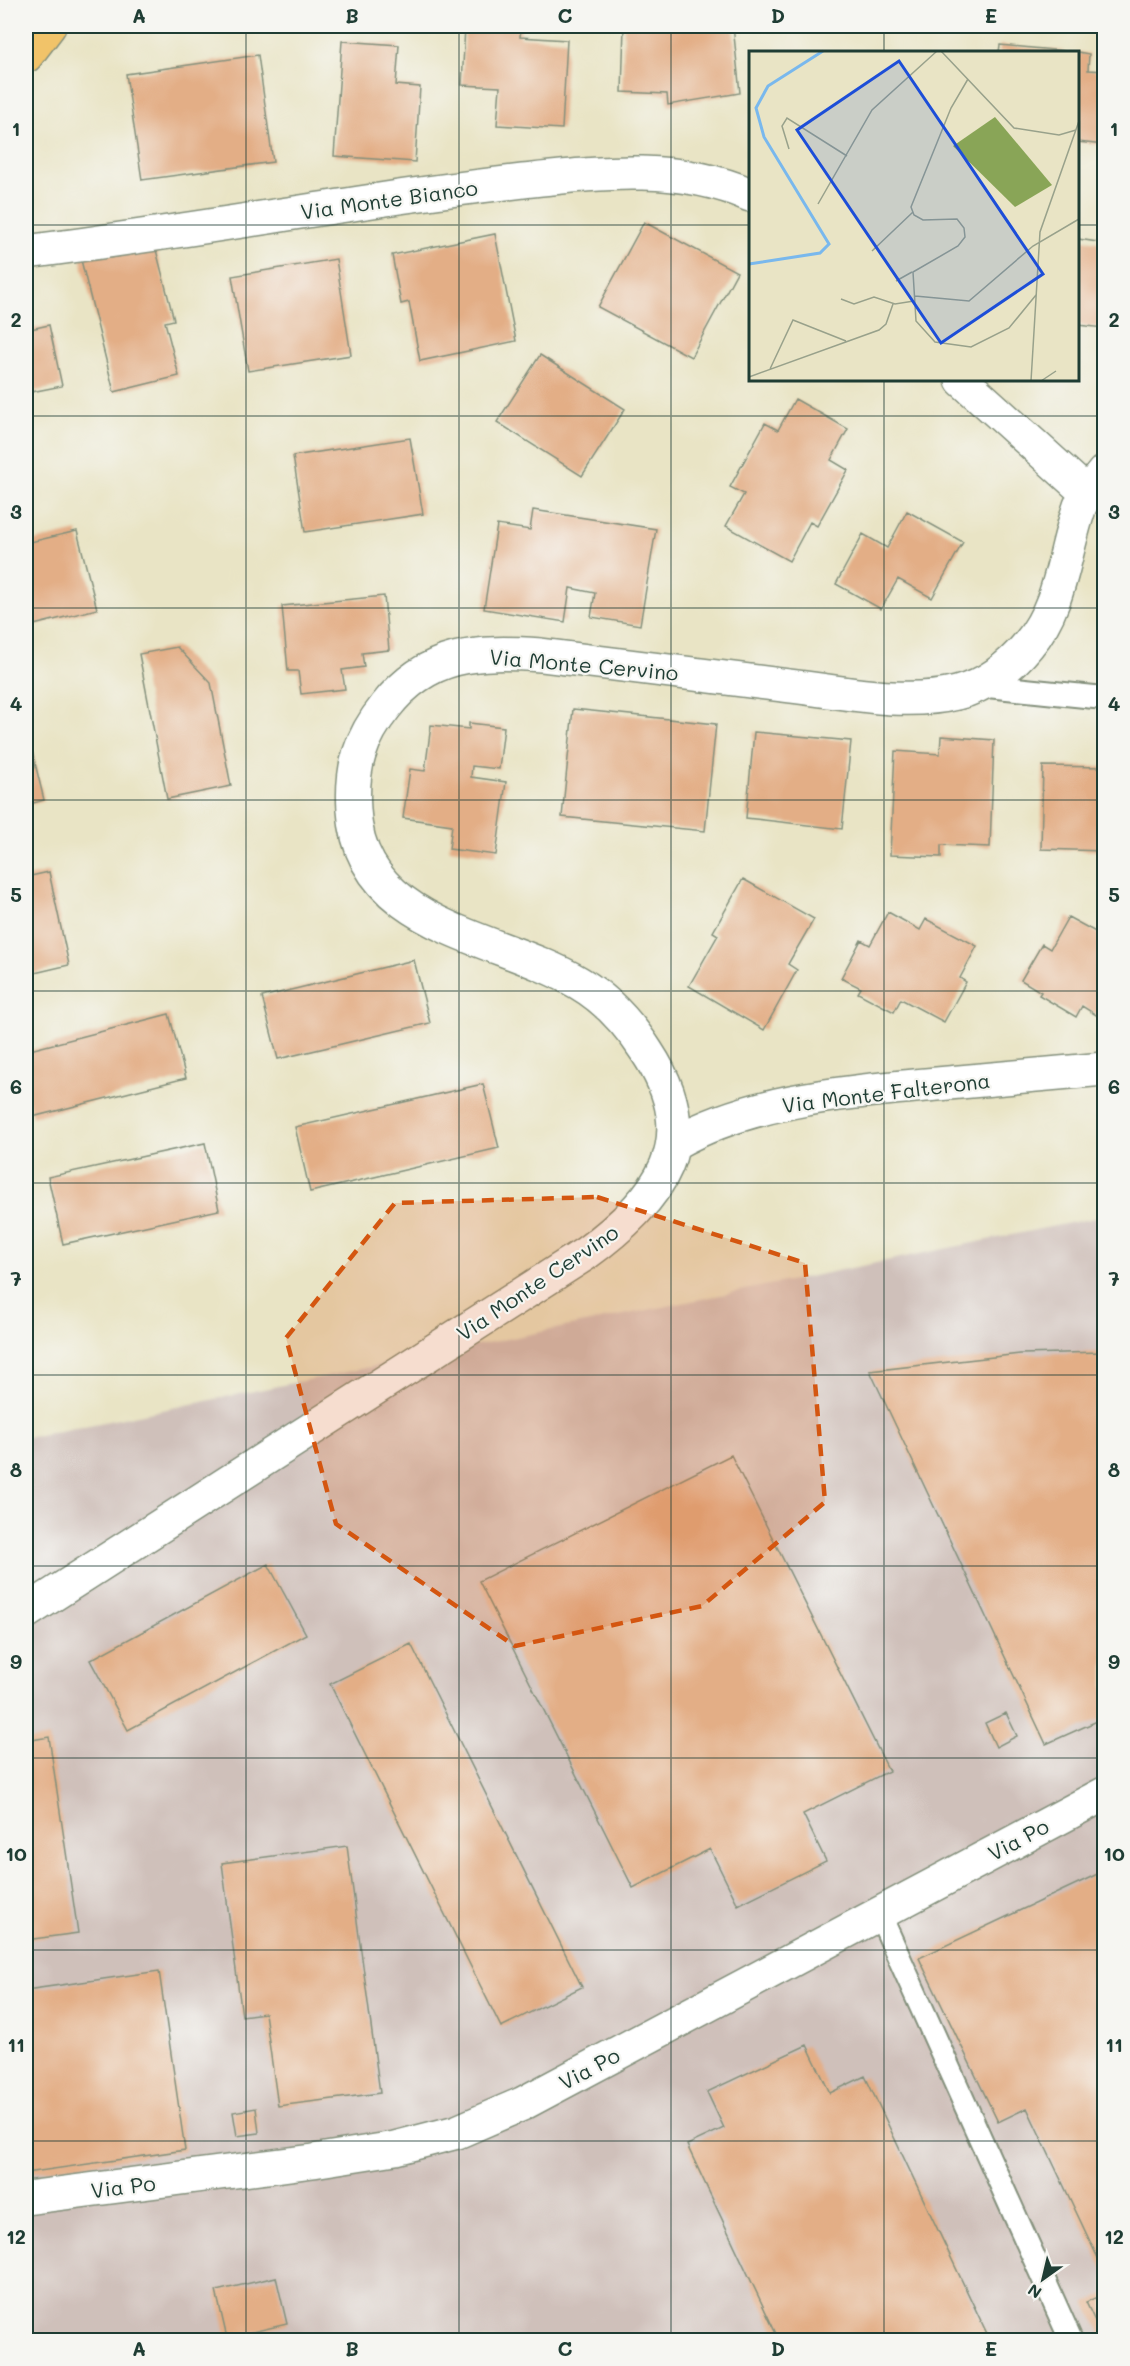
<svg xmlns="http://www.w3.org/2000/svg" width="1130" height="2366" viewBox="0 0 1130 2366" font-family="Mali,sans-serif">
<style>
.industrial{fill:#cfc0ba}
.building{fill:#e3ae86}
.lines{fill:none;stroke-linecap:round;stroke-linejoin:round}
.service-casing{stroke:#84907c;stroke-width:26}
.minor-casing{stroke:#84907c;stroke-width:36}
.primary-casing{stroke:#84907c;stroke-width:36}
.service{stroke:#fff;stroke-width:22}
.minor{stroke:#fff;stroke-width:33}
.primary{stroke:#f1c369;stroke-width:33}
.marked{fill:#d45610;fill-opacity:0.2;stroke:#d45610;stroke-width:4.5;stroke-dasharray:12 8;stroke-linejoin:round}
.grid{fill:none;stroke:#1f3d34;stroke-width:1.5;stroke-opacity:0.55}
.labels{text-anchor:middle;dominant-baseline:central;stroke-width:4.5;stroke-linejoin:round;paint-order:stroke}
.street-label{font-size:21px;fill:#1f3d34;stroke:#f6f6f2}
.inset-river{fill:none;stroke:#79b8ed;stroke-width:3}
.inset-road{fill:none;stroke:#98a18b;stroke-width:1.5}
.view{fill:#1d4ed8;fill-opacity:0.15;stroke:#1d4ed8;stroke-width:3}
.inset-edge{fill:none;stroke:#1f3d34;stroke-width:3}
.neatline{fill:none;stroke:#1f3d34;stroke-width:2}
.grid-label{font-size:20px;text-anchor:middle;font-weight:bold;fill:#1f3d34}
</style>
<rect width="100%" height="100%" fill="#f6f6f2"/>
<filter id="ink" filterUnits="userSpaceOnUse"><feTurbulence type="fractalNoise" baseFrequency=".0167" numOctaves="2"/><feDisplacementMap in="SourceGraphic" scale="12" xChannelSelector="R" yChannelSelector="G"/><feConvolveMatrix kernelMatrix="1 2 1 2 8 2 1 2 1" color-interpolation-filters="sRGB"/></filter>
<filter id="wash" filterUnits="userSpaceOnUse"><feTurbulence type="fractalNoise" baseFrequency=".008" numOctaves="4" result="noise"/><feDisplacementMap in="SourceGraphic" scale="24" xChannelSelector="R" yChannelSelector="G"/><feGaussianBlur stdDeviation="1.35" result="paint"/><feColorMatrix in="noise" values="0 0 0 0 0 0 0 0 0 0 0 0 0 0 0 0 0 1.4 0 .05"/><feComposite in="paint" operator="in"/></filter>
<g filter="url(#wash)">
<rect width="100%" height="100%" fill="#e9e4c5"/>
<path class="industrial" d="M 1104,1216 L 1104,2340 L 26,2340 L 26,1438 Z"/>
<g id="blocks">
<path class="building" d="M 465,26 L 521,26 L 520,37 L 567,40 L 562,129 L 497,125 L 500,87 L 462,85 Z
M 624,26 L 733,26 L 740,93 L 668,105 L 667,94 L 622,92 Z
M 342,41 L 399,45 L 396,85 L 420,87 L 415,162 L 334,156 Z
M 1000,45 L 1063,51 L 1063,52 L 999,52 Z
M 1078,52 L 1089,54 L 1088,70 L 1104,71 L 1104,145 L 1078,142 Z
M 258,55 L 273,162 L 142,180 L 126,74 Z
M 644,222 L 737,272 L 691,357 L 598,307 Z
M 495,234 L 516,341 L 420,361 L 409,302 L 401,304 L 392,255 Z
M 153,238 L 174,320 L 165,322 L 179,376 L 114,392 L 80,256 Z
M 1078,239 L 1104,243 L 1104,328 L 1078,325 Z
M 336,259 L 351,355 L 248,371 L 232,276 Z
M 49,325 L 62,386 L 26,393 L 26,330 Z
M 540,355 L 625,409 L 582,476 L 497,422 Z
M 795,399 L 848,429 L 831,460 L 848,470 L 817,526 L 810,522 L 789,561 L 726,526 L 744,494 L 730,487 L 765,423 L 778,430 Z
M 410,438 L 423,514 L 305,532 L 293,456 Z
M 533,510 L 656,529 L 640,625 L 591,617 L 595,593 L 570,588 L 565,622 L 484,609 L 497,525 L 530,530 Z
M 907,511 L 963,542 L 932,598 L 898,579 L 881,609 L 836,584 L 863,534 L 887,548 Z
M 77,531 L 97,609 L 26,627 L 26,543 Z
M 384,596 L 389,650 L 362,653 L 364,667 L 342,670 L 345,689 L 301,694 L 298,671 L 288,671 L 282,606 Z
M 177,647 L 211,683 L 231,786 L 167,799 L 139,654 Z
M 573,709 L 716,724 L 705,831 L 562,817 Z
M 469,723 L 504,727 L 499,769 L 472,766 L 471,777 L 506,782 L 496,855 L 449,849 L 452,825 L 403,818 L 410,769 L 425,771 L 431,725 L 469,729 Z
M 26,726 L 44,800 L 26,805 Z
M 754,732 L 851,741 L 842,829 L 746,818 Z
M 941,736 L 994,740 L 990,847 L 941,845 L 941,857 L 890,855 L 895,751 L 940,754 Z
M 1043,766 L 1104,767 L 1104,851 L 1041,849 Z
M 49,872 L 69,965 L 26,975 L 26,877 Z
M 743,879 L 814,919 L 788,964 L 797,970 L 764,1030 L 689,986 L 718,935 L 713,932 Z
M 888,912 L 920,930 L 926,919 L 977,946 L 960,978 L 966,982 L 944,1022 L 901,999 L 894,1012 L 858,993 L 861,988 L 841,978 L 861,940 L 870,945 Z
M 1068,917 L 1101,935 L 1104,930 L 1104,1020 L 1082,1006 L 1076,1017 L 1039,995 L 1041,992 L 1021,980 L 1042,944 L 1050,949 Z
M 414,960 L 430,1023 L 278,1059 L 262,997 Z
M 169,1014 L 186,1078 L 32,1117 L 26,1091 L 26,1051 Z
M 483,1084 L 499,1148 L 310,1192 L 295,1127 Z
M 205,1143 L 219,1210 L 63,1244 L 48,1177 Z
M 1104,1352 L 1104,1718 L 1046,1744 L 870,1371 L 1020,1354 Z
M 731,1455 L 889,1771 L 803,1814 L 826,1861 L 738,1905 L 710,1849 L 633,1888 L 479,1581 Z
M 268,1564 L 306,1634 L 128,1730 L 90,1660 Z
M 411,1644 L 582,1987 L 501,2027 L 330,1684 Z
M 1006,1713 L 1017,1736 L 996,1747 L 985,1723 Z
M 49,1737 L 78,1933 L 26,1940 L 26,1741 Z
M 347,1846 L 380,2093 L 278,2106 L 265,2013 L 242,2016 L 222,1863 Z
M 1104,1871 L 1104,2271 L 1027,2108 L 998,2122 L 919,1958 Z
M 159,1971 L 185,2150 L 26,2173 L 26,1990 Z
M 807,2045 L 830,2093 L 865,2076 L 990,2340 L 779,2340 L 687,2145 L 724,2128 L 707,2092 Z
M 256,2108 L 259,2133 L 237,2136 L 233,2112 Z
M 276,2277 L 287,2324 L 227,2338 L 216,2291 Z
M 1104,2294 L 1104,2340 L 1086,2302 Z
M 427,2334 L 428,2340 L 402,2340 L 401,2339 Z"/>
</g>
</g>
<g filter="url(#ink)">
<use href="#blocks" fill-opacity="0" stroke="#84907c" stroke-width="1.5"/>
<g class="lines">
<g class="service-casing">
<path id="service" d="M 978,685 L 1104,698
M 879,1913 L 1071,2340"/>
</g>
<g class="minor-casing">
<path id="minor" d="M 26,252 C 139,238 253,219 366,202 C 418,194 471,187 523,181 C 599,173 678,163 750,195
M 962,380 L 1087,493
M 674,1143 C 751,1100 840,1093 926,1085 C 986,1080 1045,1074 1104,1069
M 26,1612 L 585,1254 C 660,1199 706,1141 647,1052 C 629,1024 608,1000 579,983 C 499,935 360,929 354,810 C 351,768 360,738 386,706 C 428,652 478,651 541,655 C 624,665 707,676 790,686 C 843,692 904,706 957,693 C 985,686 1010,667 1028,645 C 1062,605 1063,554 1080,506 L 1087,493 L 1104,472
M 26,2198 L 313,2161 L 395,2148 L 457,2132 L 522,2104 L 1104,1794"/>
</g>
<g class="primary-casing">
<path id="primary" d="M 26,56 L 49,26"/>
</g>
<use href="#service" class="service"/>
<use href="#minor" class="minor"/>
<use href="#primary" class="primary"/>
</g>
</g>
<path class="marked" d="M 597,1197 L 805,1263 L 825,1502 L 702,1606 L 515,1646 L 336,1524 L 286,1338 L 395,1203 Z"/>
<path class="grid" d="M 246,26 L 246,2340M 459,26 L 459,2340M 671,26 L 671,2340M 884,26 L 884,52M 26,225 L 750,225M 1078,225 L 1104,225M 884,380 L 884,2340M 26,416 L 1104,416M 26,608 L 1104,608M 26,800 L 1104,800M 26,991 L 1104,991M 26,1183 L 1104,1183M 26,1375 L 1104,1375M 26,1566 L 1104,1566M 26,1758 L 1104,1758M 26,1950 L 1104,1950M 26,2141 L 1104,2141"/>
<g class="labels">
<g class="street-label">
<text transform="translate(389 199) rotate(-8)">Via Monte Bianco</text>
<text transform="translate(584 664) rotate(5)">Via Monte Cervino</text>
<text transform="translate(886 1092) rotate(-7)">Via Monte Falterona</text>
<text transform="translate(537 1282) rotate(-34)">Via Monte Cervino</text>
<text transform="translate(1018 1839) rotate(-28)">Via Po</text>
<text transform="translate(589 2068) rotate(-28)">Via Po</text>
<text transform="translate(123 2186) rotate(-7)">Via Po</text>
</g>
</g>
<g transform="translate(749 51)">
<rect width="330" height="330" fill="#e9e4c5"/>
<path d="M 246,66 L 303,134 L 266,156 L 204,95 Z" fill="#89a557"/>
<path class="inset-river" d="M 0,213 L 71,202 L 80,193 L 15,86 L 7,57 L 19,35 L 74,0"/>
<path class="inset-road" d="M 192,0 L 265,77 L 310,84 L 327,79M 219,28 L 202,57 L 162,156 L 165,164 L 174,169 L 208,168 L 215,177 L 216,186 L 209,195 L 164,221 L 167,270 L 186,291 L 222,296 L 260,277 L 287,244M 40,98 L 33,75 L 38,67 L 98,105M 69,153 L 123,59 L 188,0M 123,200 L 164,161M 147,230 L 163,221M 166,245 L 220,250 L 284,195 L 330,168M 92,248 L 105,253 L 125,246 L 146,253 L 165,250M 21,318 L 44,269 L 97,290M 0,326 L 130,279 L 137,273 L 144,253M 282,330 L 291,181 L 330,70M 292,330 L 307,320"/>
<path class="view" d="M 150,10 L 294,223 L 192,292 L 48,79 Z"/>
<rect width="330" height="330" class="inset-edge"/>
</g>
<rect width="1130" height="2366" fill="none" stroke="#f6f6f2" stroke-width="66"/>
<g transform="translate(1043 2279) rotate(214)" stroke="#f6f6f2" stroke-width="4.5" paint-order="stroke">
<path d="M0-4.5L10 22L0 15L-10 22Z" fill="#1f3d34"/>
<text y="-9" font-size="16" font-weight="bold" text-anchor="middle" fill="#1f3d34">N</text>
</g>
<rect x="33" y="33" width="1064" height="2300" class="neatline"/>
<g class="grid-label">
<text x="139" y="23">A</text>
<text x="352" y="23">B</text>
<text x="565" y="23">C</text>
<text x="778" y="23">D</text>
<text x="991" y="23">E</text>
<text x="16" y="136">1</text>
<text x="1114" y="136">1</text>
<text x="16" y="327">2</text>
<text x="1114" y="327">2</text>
<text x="16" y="519">3</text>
<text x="1114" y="519">3</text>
<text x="16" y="711">4</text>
<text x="1114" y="711">4</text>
<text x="16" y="902">5</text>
<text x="1114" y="902">5</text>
<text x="16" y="1094">6</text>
<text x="1114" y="1094">6</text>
<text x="16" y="1286">7</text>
<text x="1114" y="1286">7</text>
<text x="16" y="1477">8</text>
<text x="1114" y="1477">8</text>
<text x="16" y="1669">9</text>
<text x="1114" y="1669">9</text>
<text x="16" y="1861">10</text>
<text x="1114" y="1861">10</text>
<text x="16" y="2052">11</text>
<text x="1114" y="2052">11</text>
<text x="16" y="2244">12</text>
<text x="1114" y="2244">12</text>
<text x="139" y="2356">A</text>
<text x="352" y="2356">B</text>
<text x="565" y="2356">C</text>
<text x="778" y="2356">D</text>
<text x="991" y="2356">E</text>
</g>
</svg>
